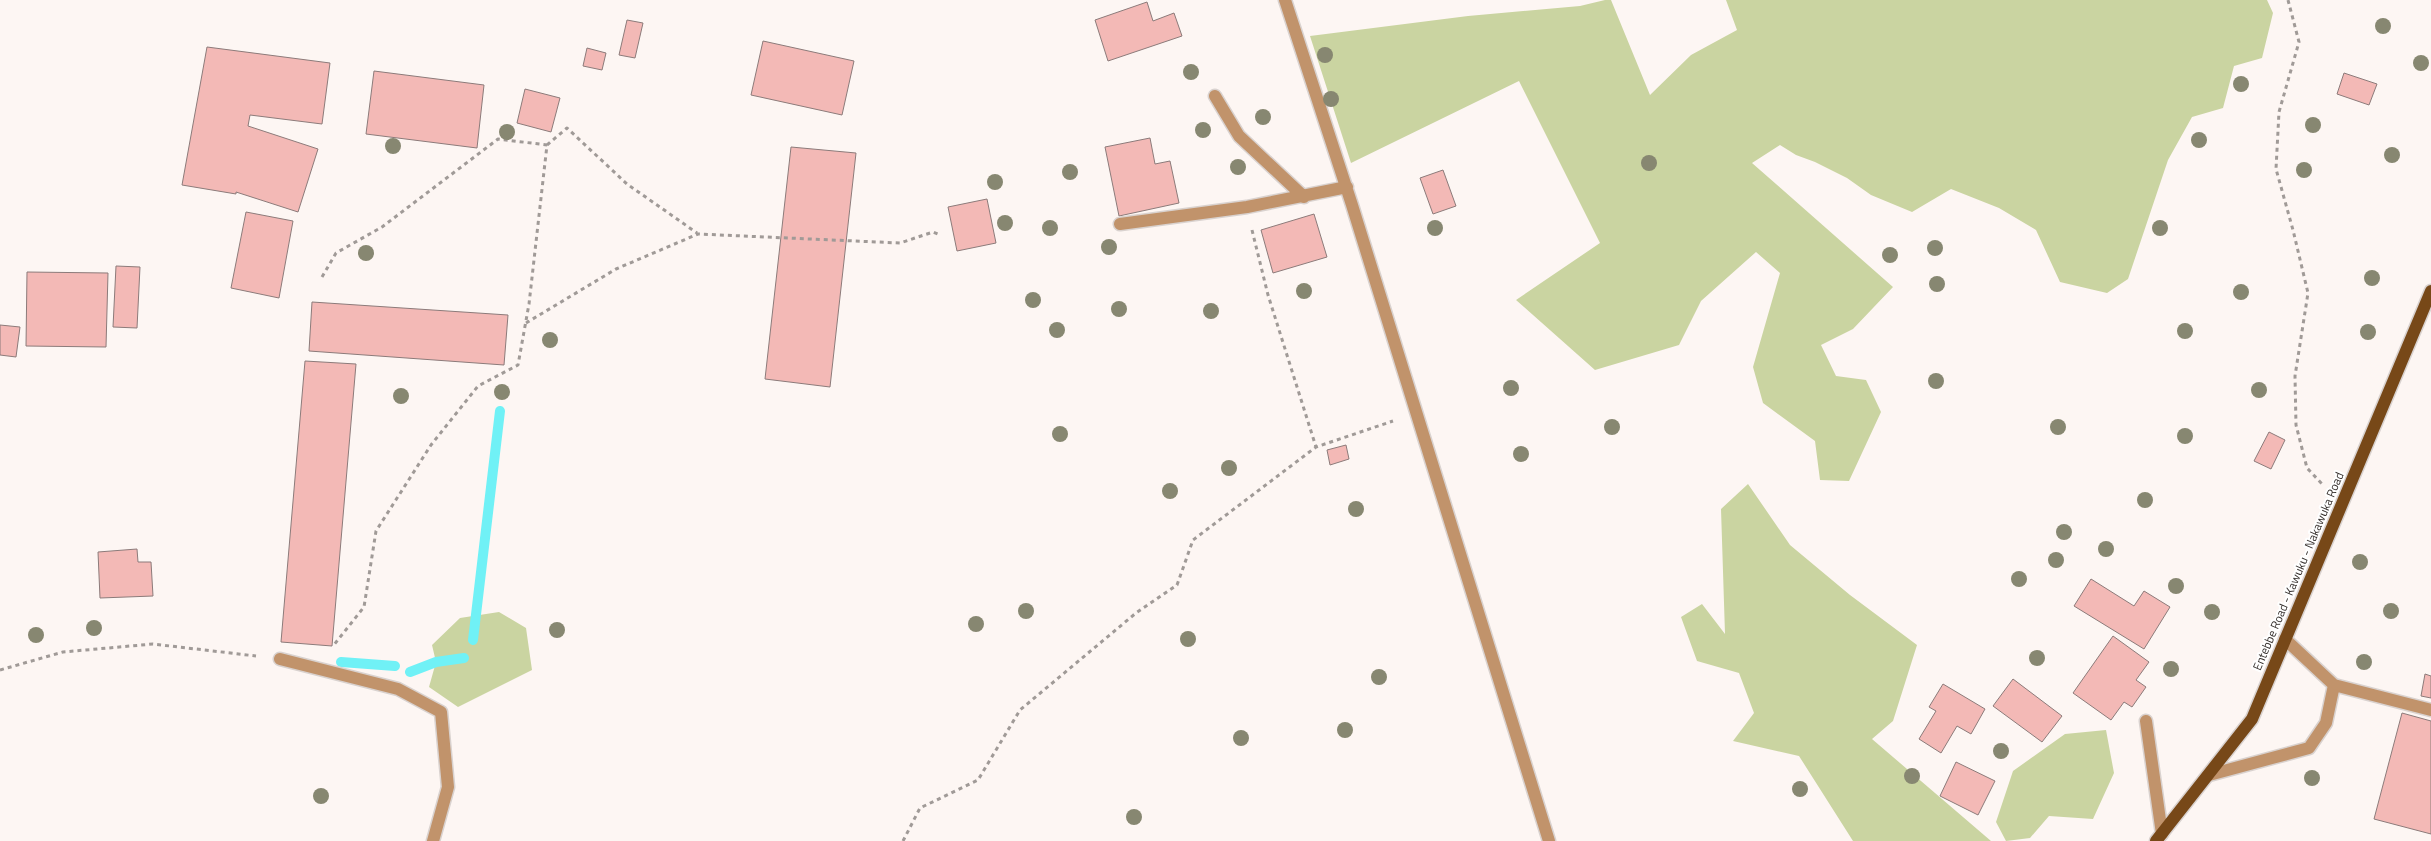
<svg xmlns="http://www.w3.org/2000/svg" width="2431" height="841" viewBox="0 0 2431 841" font-family="'Titillium Web',sans-serif">
<style>
.green{fill:#cad4a1}
.lines{fill:none;stroke-linecap:round;stroke-linejoin:round}
.stream{stroke:#70f1f6;stroke-width:10}
.building{fill:#f3b9b6;stroke:#8c7b7a}
.minor-casing{stroke:#d9d2cf;stroke-width:15}
.major-casing{stroke:#d9d2cf;stroke-width:15}
.path{stroke:#a09a97;stroke-width:3;stroke-dasharray:4 4;stroke-linecap:butt}
.minor{stroke:#c1936b;stroke-width:12}
.major{stroke:#774818;stroke-width:12}
.tree{fill:#878771}
.labels{text-anchor:middle;dominant-baseline:central;stroke-width:4;stroke-linejoin:round;paint-order:stroke}
.street-label{font-size:12px;fill:#342e2b;stroke:#fff}
</style>
<rect width="100%" height="100%" fill="#fdf6f3"/>
<path class="green" d="M 1605,0 L 1611,0 L 1650,95 L 1691,55 L 1737,30 L 1726,0 L 2267,0 L 2273,13 L 2262,58 L 2234,66 L 2223,108 L 2192,117 L 2168,160 L 2128,279 L 2107,293 L 2060,282 L 2036,230 L 1999,208 L 1951,189 L 1912,212 L 1871,195 L 1847,178 L 1815,162 L 1796,155 L 1780,145 L 1752,163 L 1893,287 L 1853,329 L 1821,345 L 1836,376 L 1866,380 L 1881,412 L 1849,481 L 1820,480 L 1815,441 L 1763,403 L 1753,367 L 1780,273 L 1756,252 L 1701,301 L 1679,345 L 1595,370 L 1516,300 L 1600,243 L 1519,81 L 1351,163 L 1310,36 L 1468,16 L 1580,6 Z
M 1748,484 L 1790,545 L 1850,595 L 1917,645 L 1893,721 L 1872,739 L 1991,841 L 1853,841 L 1799,756 L 1733,741 L 1754,713 L 1739,673 L 1697,661 L 1681,617 L 1702,604 L 1725,634 L 1721,509 Z
M 499,612 L 526,628 L 532,670 L 458,707 L 429,687 L 436,662 L 432,645 L 460,618 Z
M 2106,730 L 2114,773 L 2093,819 L 2049,816 L 2030,838 L 2006,841 L 1996,822 L 2013,771 L 2065,734 Z"/>
<g class="lines">
<path class="stream" d="M 473,640 L 500,411
M 341,662 L 395,666
M 410,672 L 436,662 L 464,658"/>
</g>
<path class="building" d="M 1147,2 L 1153,21 L 1174,13 L 1182,36 L 1108,61 L 1095,20 Z
M 627,20 L 643,23 L 635,58 L 619,55 Z
M 763,41 L 854,61 L 842,115 L 751,95 Z
M 207,47 L 330,63 L 322,124 L 250,115 L 248,126 L 318,149 L 298,212 L 236,192 L 236,194 L 182,185 Z
M 587,48 L 606,53 L 602,70 L 583,66 Z
M 374,71 L 484,85 L 477,148 L 366,134 Z
M 2344,73 L 2377,84 L 2369,105 L 2337,94 Z
M 525,89 L 560,98 L 551,132 L 517,123 Z
M 1150,138 L 1155,164 L 1170,161 L 1179,203 L 1119,216 L 1105,147 Z
M 791,147 L 856,153 L 830,387 L 765,379 Z
M 1443,170 L 1456,206 L 1433,214 L 1420,178 Z
M 987,199 L 996,243 L 957,251 L 948,207 Z
M 246,212 L 293,221 L 279,298 L 231,288 Z
M 1314,214 L 1327,257 L 1273,273 L 1261,230 Z
M 116,266 L 140,267 L 137,328 L 113,327 Z
M 27,272 L 108,273 L 106,347 L 26,346 Z
M 312,302 L 508,315 L 504,365 L 309,351 Z
M 0,325 L 20,327 L 16,357 L 0,355 Z
M 305,361 L 356,364 L 332,646 L 281,642 Z
M 2269,432 L 2285,440 L 2271,469 L 2254,461 Z
M 1346,445 L 1349,459 L 1330,465 L 1327,450 Z
M 137,549 L 138,562 L 151,562 L 153,596 L 100,598 L 98,552 Z
M 2091,579 L 2134,606 L 2144,591 L 2170,607 L 2144,649 L 2074,606 Z
M 2113,636 L 2149,662 L 2136,680 L 2146,687 L 2132,707 L 2124,702 L 2111,720 L 2073,693 Z
M 2425,674 L 2431,676 L 2431,698 L 2421,696 Z
M 2013,679 L 2062,716 L 2042,742 L 1993,706 Z
M 1943,684 L 1985,709 L 1971,734 L 1957,726 L 1941,753 L 1919,739 L 1936,711 L 1929,707 Z
M 2402,713 L 2431,721 L 2431,834 L 2374,819 Z
M 1956,762 L 1995,781 L 1978,815 L 1940,796 Z"/>
<g class="lines">
<g class="minor-casing">
<path id="minor" d="M 1285,0 L 1352,205 L 1549,841
M 1215,96 L 1239,136 L 1304,197
M 1120,224 L 1247,207 L 1347,187
M 280,659 L 398,689 L 441,712 L 448,787 L 433,841
M 2334,685 L 2431,710
M 2146,721 L 2162,834
M 2209,775 L 2309,748 L 2326,723 L 2334,685 L 2285,639"/>
</g>
<g class="major-casing">
<path id="major" d="M 2156,841 L 2252,719 L 2431,291"/>
</g>
<path class="path" d="M 2288,0 L 2299,42 L 2279,112 L 2276,169 L 2293,230 L 2308,293 L 2295,376 L 2296,425 L 2307,468 L 2324,486
M 547,145 L 567,128 L 627,184 L 697,233
M 1252,230 L 1268,295 L 1316,447
M 322,277 L 336,253 L 382,227 L 498,139 L 547,145 L 529,304 L 518,365 L 478,386 L 431,445 L 376,531 L 364,607 L 333,646
M 526,323 L 616,269 L 698,234 L 900,243 L 933,232 L 940,235
M 0,670 L 63,652 L 153,644 L 256,656
M 903,841 L 920,808 L 978,780 L 1020,710 L 1136,613 L 1177,585 L 1193,540 L 1316,447 L 1393,421"/>
<use href="#minor" class="minor"/>
<use href="#major" class="major"/>
</g>
<g class="tree">
<circle cx="2383" cy="26" r="8"/>
<circle cx="1325" cy="55" r="8"/>
<circle cx="2421" cy="63" r="8"/>
<circle cx="1191" cy="72" r="8"/>
<circle cx="2241" cy="84" r="8"/>
<circle cx="1331" cy="99" r="8"/>
<circle cx="1263" cy="117" r="8"/>
<circle cx="2313" cy="125" r="8"/>
<circle cx="1203" cy="130" r="8"/>
<circle cx="507" cy="132" r="8"/>
<circle cx="2199" cy="140" r="8"/>
<circle cx="393" cy="146" r="8"/>
<circle cx="2392" cy="155" r="8"/>
<circle cx="1649" cy="163" r="8"/>
<circle cx="1238" cy="167" r="8"/>
<circle cx="2304" cy="170" r="8"/>
<circle cx="1070" cy="172" r="8"/>
<circle cx="995" cy="182" r="8"/>
<circle cx="1005" cy="223" r="8"/>
<circle cx="1050" cy="228" r="8"/>
<circle cx="1435" cy="228" r="8"/>
<circle cx="2160" cy="228" r="8"/>
<circle cx="1109" cy="247" r="8"/>
<circle cx="1935" cy="248" r="8"/>
<circle cx="366" cy="253" r="8"/>
<circle cx="1890" cy="255" r="8"/>
<circle cx="2372" cy="278" r="8"/>
<circle cx="1937" cy="284" r="8"/>
<circle cx="1304" cy="291" r="8"/>
<circle cx="2241" cy="292" r="8"/>
<circle cx="1033" cy="300" r="8"/>
<circle cx="1119" cy="309" r="8"/>
<circle cx="1211" cy="311" r="8"/>
<circle cx="1057" cy="330" r="8"/>
<circle cx="2185" cy="331" r="8"/>
<circle cx="2368" cy="332" r="8"/>
<circle cx="550" cy="340" r="8"/>
<circle cx="1936" cy="381" r="8"/>
<circle cx="1511" cy="388" r="8"/>
<circle cx="2259" cy="390" r="8"/>
<circle cx="502" cy="392" r="8"/>
<circle cx="401" cy="396" r="8"/>
<circle cx="1612" cy="427" r="8"/>
<circle cx="2058" cy="427" r="8"/>
<circle cx="1060" cy="434" r="8"/>
<circle cx="2185" cy="436" r="8"/>
<circle cx="1521" cy="454" r="8"/>
<circle cx="1229" cy="468" r="8"/>
<circle cx="1170" cy="491" r="8"/>
<circle cx="2145" cy="500" r="8"/>
<circle cx="1356" cy="509" r="8"/>
<circle cx="2064" cy="532" r="8"/>
<circle cx="2106" cy="549" r="8"/>
<circle cx="2056" cy="560" r="8"/>
<circle cx="2360" cy="562" r="8"/>
<circle cx="2019" cy="579" r="8"/>
<circle cx="2176" cy="586" r="8"/>
<circle cx="1026" cy="611" r="8"/>
<circle cx="2391" cy="611" r="8"/>
<circle cx="2212" cy="612" r="8"/>
<circle cx="976" cy="624" r="8"/>
<circle cx="94" cy="628" r="8"/>
<circle cx="557" cy="630" r="8"/>
<circle cx="36" cy="635" r="8"/>
<circle cx="1188" cy="639" r="8"/>
<circle cx="2037" cy="658" r="8"/>
<circle cx="2364" cy="662" r="8"/>
<circle cx="2171" cy="669" r="8"/>
<circle cx="1379" cy="677" r="8"/>
<circle cx="1345" cy="730" r="8"/>
<circle cx="1241" cy="738" r="8"/>
<circle cx="2001" cy="751" r="8"/>
<circle cx="1912" cy="776" r="8"/>
<circle cx="2312" cy="778" r="8"/>
<circle cx="1800" cy="789" r="8"/>
<circle cx="321" cy="796" r="8"/>
<circle cx="1134" cy="817" r="8"/>
</g>
<g class="labels">
<g class="street-label">
<text transform="translate(2298 571) rotate(-67)">Entebbe Road - Kawuku - Nakawuka Road</text>
</g>
</g>
</svg>
